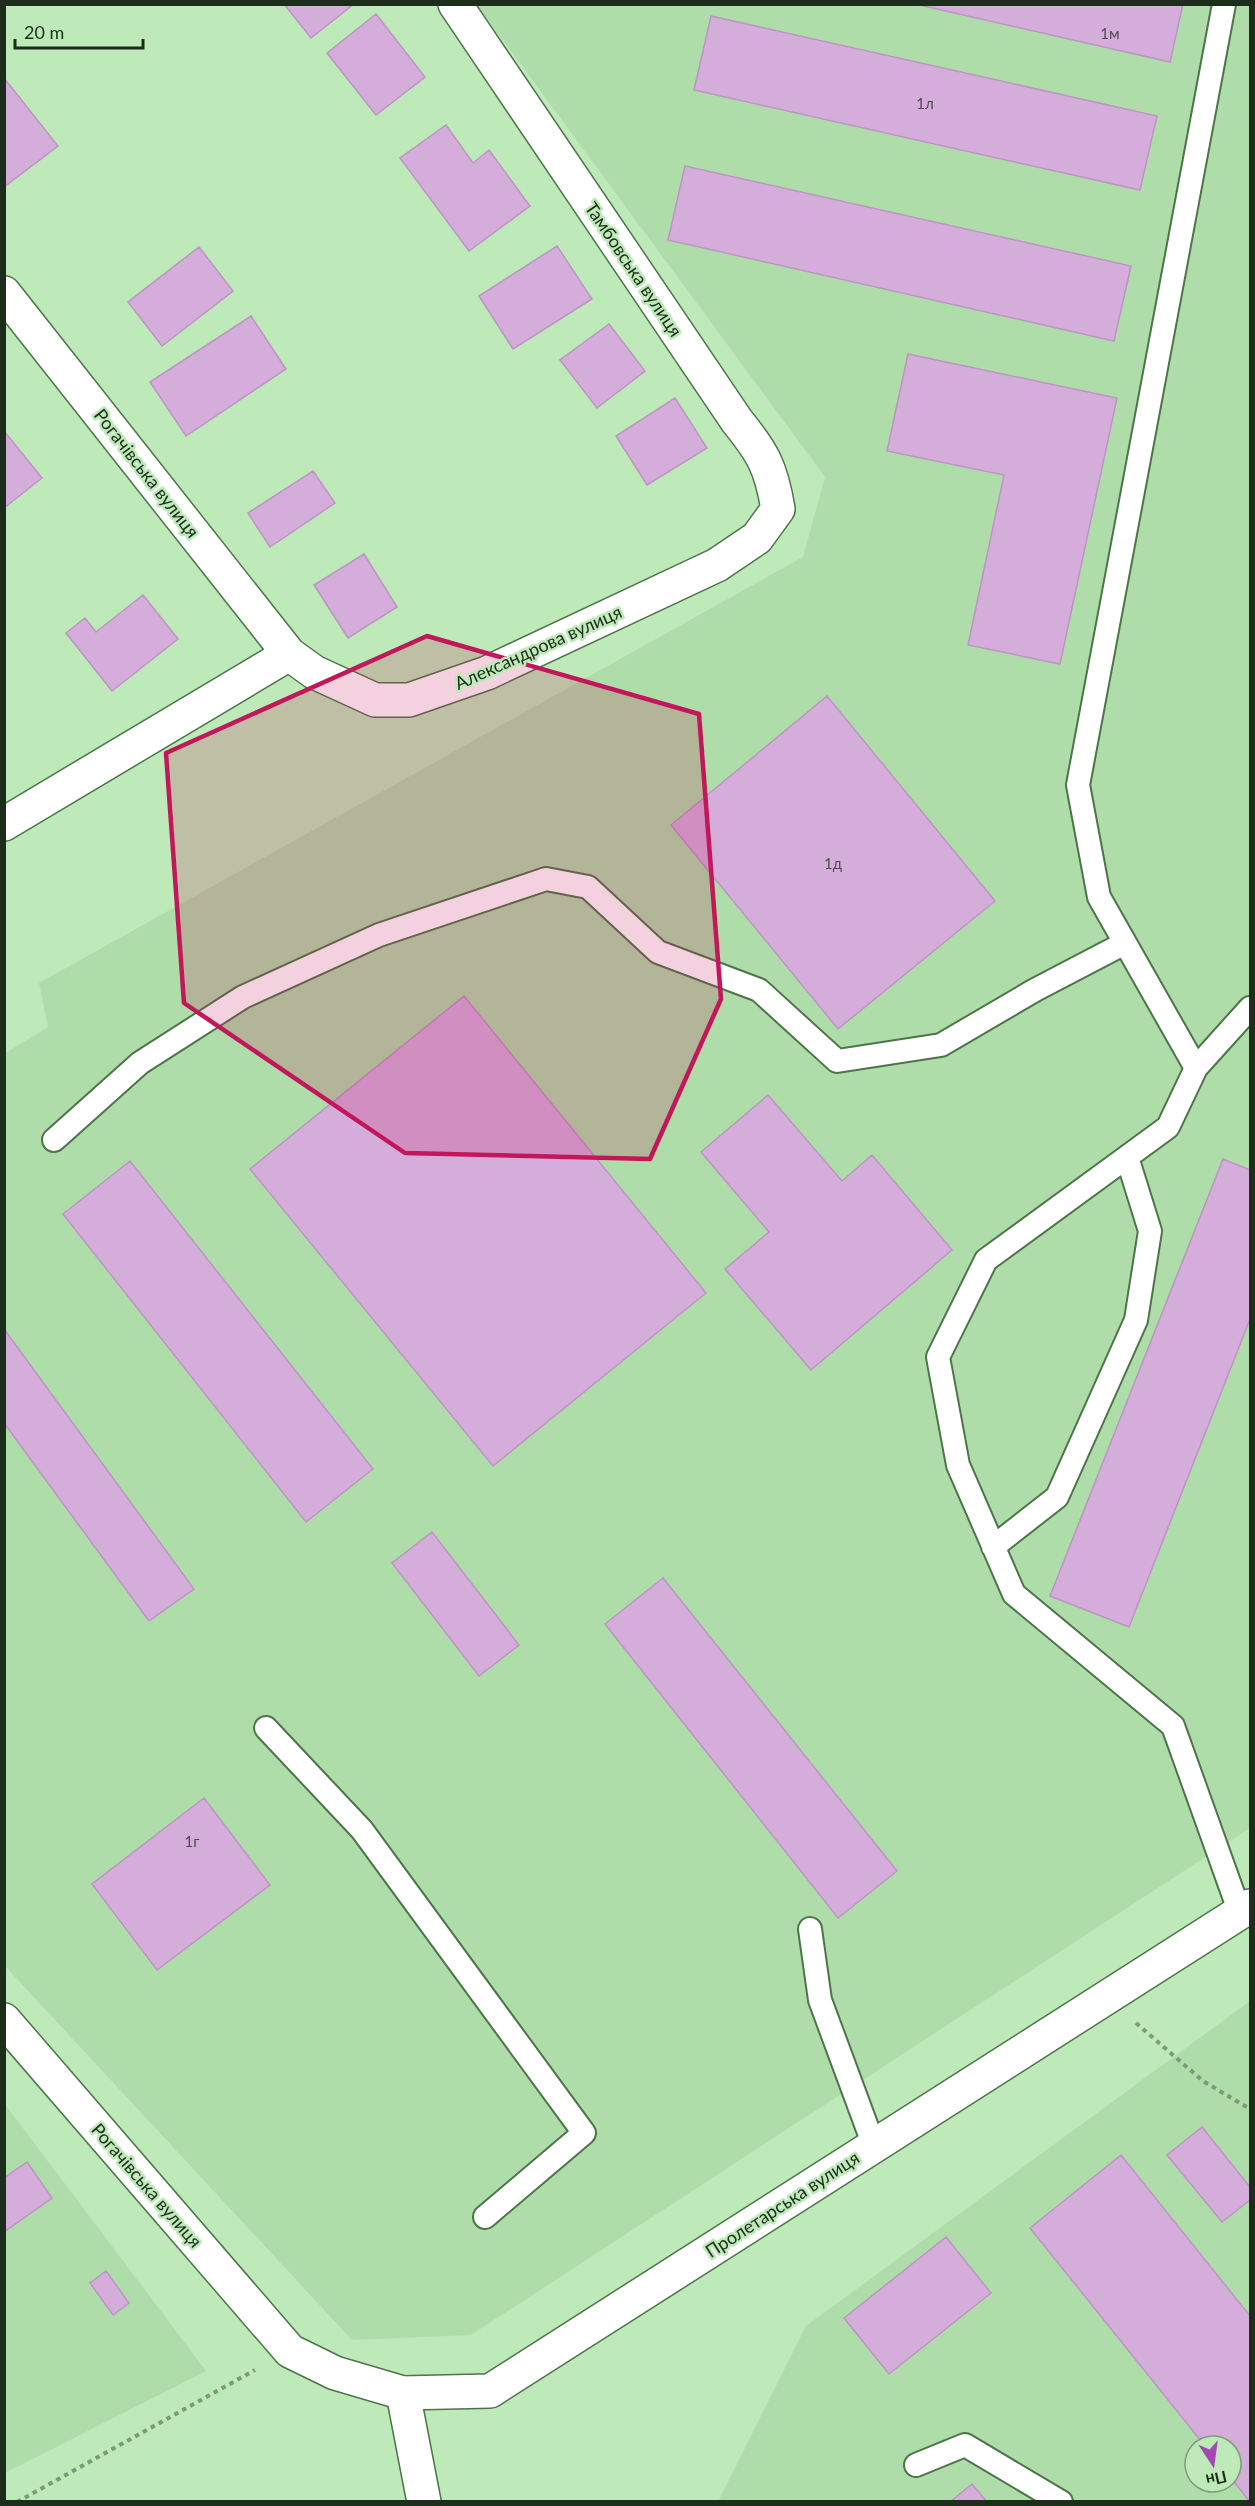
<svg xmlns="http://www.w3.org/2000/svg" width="1255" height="2506" viewBox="0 0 1255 2506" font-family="Lato,sans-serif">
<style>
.built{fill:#afdda9;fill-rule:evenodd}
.building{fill:#d5addb;stroke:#bc95c2;stroke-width:1.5}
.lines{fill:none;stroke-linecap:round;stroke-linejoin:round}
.service-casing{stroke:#4e744a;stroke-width:26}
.minor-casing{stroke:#4e744a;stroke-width:36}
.tertiary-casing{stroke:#4e744a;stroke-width:36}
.path{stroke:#7b9b78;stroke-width:4;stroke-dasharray:4.5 4.5;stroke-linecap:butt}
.service{stroke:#fff;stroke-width:22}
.minor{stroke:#fff;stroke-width:33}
.tertiary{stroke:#fff;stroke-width:33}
.marked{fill:#c2185b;fill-opacity:0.2;stroke:#c2185b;stroke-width:4.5;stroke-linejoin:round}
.labels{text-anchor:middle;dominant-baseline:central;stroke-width:5;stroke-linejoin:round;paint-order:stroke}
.number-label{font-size:15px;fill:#4b4d4b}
.street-label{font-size:18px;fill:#1d2d1b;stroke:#bee9b9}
</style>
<rect width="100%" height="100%" fill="#bee9b9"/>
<path class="built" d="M 477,5 L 1250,5 L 1250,1828 L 471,2335 L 352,2340 L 5,1966 L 4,1054 L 48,1027 L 39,983 L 803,557 L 825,477 Z
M 1250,2001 L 1250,2501 L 718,2502 L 806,2326 ZM 1195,2446 L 1231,2446 L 1231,2482 L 1195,2482 Z
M 4,2103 L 206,2371 L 5,2473 L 4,2473 Z"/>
<path class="building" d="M 284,4 L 354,4 L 311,38 Z
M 915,4 L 1183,4 L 1170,62 Z
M 376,14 L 425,77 L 376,115 L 327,53 Z
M 711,16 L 1157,116 L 1140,190 L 694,90 Z
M 4,78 L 58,146 L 4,187 Z
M 446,125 L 473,163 L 489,150 L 530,206 L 469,251 L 400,158 Z
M 685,166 L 1131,266 L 1114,341 L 668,240 Z
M 557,246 L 592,299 L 513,349 L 479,296 Z
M 199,247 L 233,291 L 162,346 L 128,302 Z
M 251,316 L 286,369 L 186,436 L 150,382 Z
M 609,324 L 645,371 L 597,408 L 560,360 Z
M 908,354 L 1117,398 L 1060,664 L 968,645 L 1004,475 L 887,451 Z
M 675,398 L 707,448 L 647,485 L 616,436 Z
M 4,431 L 42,478 L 4,508 Z
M 313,471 L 335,503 L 270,547 L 248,513 Z
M 364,554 L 397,607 L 348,638 L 314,585 Z
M 143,595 L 178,639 L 112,691 L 66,633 L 85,618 L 96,632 Z
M 827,696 L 995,901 L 838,1029 L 671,825 Z
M 464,996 L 706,1293 L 493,1466 L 250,1169 Z
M 768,1095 L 842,1181 L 872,1155 L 952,1250 L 811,1370 L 725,1269 L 769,1232 L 701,1152 Z
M 1223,1159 L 1250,1170 L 1250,1319 L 1129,1627 L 1050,1596 Z
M 130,1161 L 373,1469 L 306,1522 L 63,1214 Z
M 4,1329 L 194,1589 L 149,1621 L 4,1423 Z
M 432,1532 L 519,1645 L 479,1676 L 392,1563 Z
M 663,1578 L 897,1871 L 838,1918 L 605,1624 Z
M 204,1798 L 270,1885 L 157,1970 L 92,1884 Z
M 1202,2127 L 1250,2187 L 1250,2200 L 1222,2222 L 1167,2155 Z
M 1121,2155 L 1250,2316 L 1250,2502 L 1231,2478 L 1231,2446 L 1205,2446 L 1030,2228 Z
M 27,2162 L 52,2198 L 4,2232 L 4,2178 Z
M 946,2237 L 991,2293 L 889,2374 L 844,2318 Z
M 106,2271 L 129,2303 L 113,2315 L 90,2283 Z
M 972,2484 L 987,2502 L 950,2502 Z"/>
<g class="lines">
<g class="service-casing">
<path id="service" d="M 1196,1068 L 1099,897 L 1078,785 L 1224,4
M 54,1140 L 140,1063 L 243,997 L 379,935 L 546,879 L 588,887 L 658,952 L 759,990 L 837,1061 L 941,1045 L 1035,990 L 1125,943
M 993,1547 L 1057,1497 L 1136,1320 L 1150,1231 L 1127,1157
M 266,1728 L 362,1830 L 584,2133 L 485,2217
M 1240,1913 L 1173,1726 L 1014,1594 L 958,1465 L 938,1357 L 986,1260 L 1168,1127 L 1196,1068 L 1250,1008
M 810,1929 L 820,2000 L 874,2146
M 916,2465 L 965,2445 L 1061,2502"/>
</g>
<g class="minor-casing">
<path id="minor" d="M 4,293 L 289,654
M 4,824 L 289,654 L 314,672 L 375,700 L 409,700 L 487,673 L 717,565 L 757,538 L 778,509 C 771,467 763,453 737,421 L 455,4
M 403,2393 L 424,2502"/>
</g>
<g class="tertiary-casing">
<path id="tertiary" d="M 4,2020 L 290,2351 L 335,2373 L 403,2393 L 490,2391 L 1250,1906"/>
</g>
<path class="path" d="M 1136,2023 L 1203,2081 L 1250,2109
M 17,2502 L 255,2370"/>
<use href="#service" class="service"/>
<use href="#minor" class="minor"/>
<use href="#tertiary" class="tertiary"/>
</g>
<path class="marked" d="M 427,636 L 699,714 L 721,999 L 650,1159 L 405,1153 L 184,1003 L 166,753 Z"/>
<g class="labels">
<g class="number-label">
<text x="1110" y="33">1м</text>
<text x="925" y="103">1л</text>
<text x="833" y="863">1д</text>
<text x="192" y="1841">1г</text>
</g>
<g class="street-label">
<text transform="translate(634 269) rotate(56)">Тамбовська вулиця</text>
<text transform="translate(147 473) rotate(52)">Рогачівська вулиця</text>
<text transform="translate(538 647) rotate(-24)">Александрова вулиця</text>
<text transform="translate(147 2185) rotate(49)">Рогачівська вулиця</text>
<text transform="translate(782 2204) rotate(-33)">Пролетарська вулиця</text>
</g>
</g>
<rect width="1255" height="2506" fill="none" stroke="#1d2d1b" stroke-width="12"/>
<g transform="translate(1213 2464) rotate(167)"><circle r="28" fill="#bee9b9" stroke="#7e9e7a" stroke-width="1.5"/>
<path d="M0-4.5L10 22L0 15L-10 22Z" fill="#a448b2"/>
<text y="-9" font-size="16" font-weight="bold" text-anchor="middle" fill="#1d2d1b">Пн</text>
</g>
<path d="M15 39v9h128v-9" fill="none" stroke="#1d2d1b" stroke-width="3"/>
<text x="24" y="39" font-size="18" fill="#1d2d1b" stroke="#bee9b9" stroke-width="4.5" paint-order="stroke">20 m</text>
</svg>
